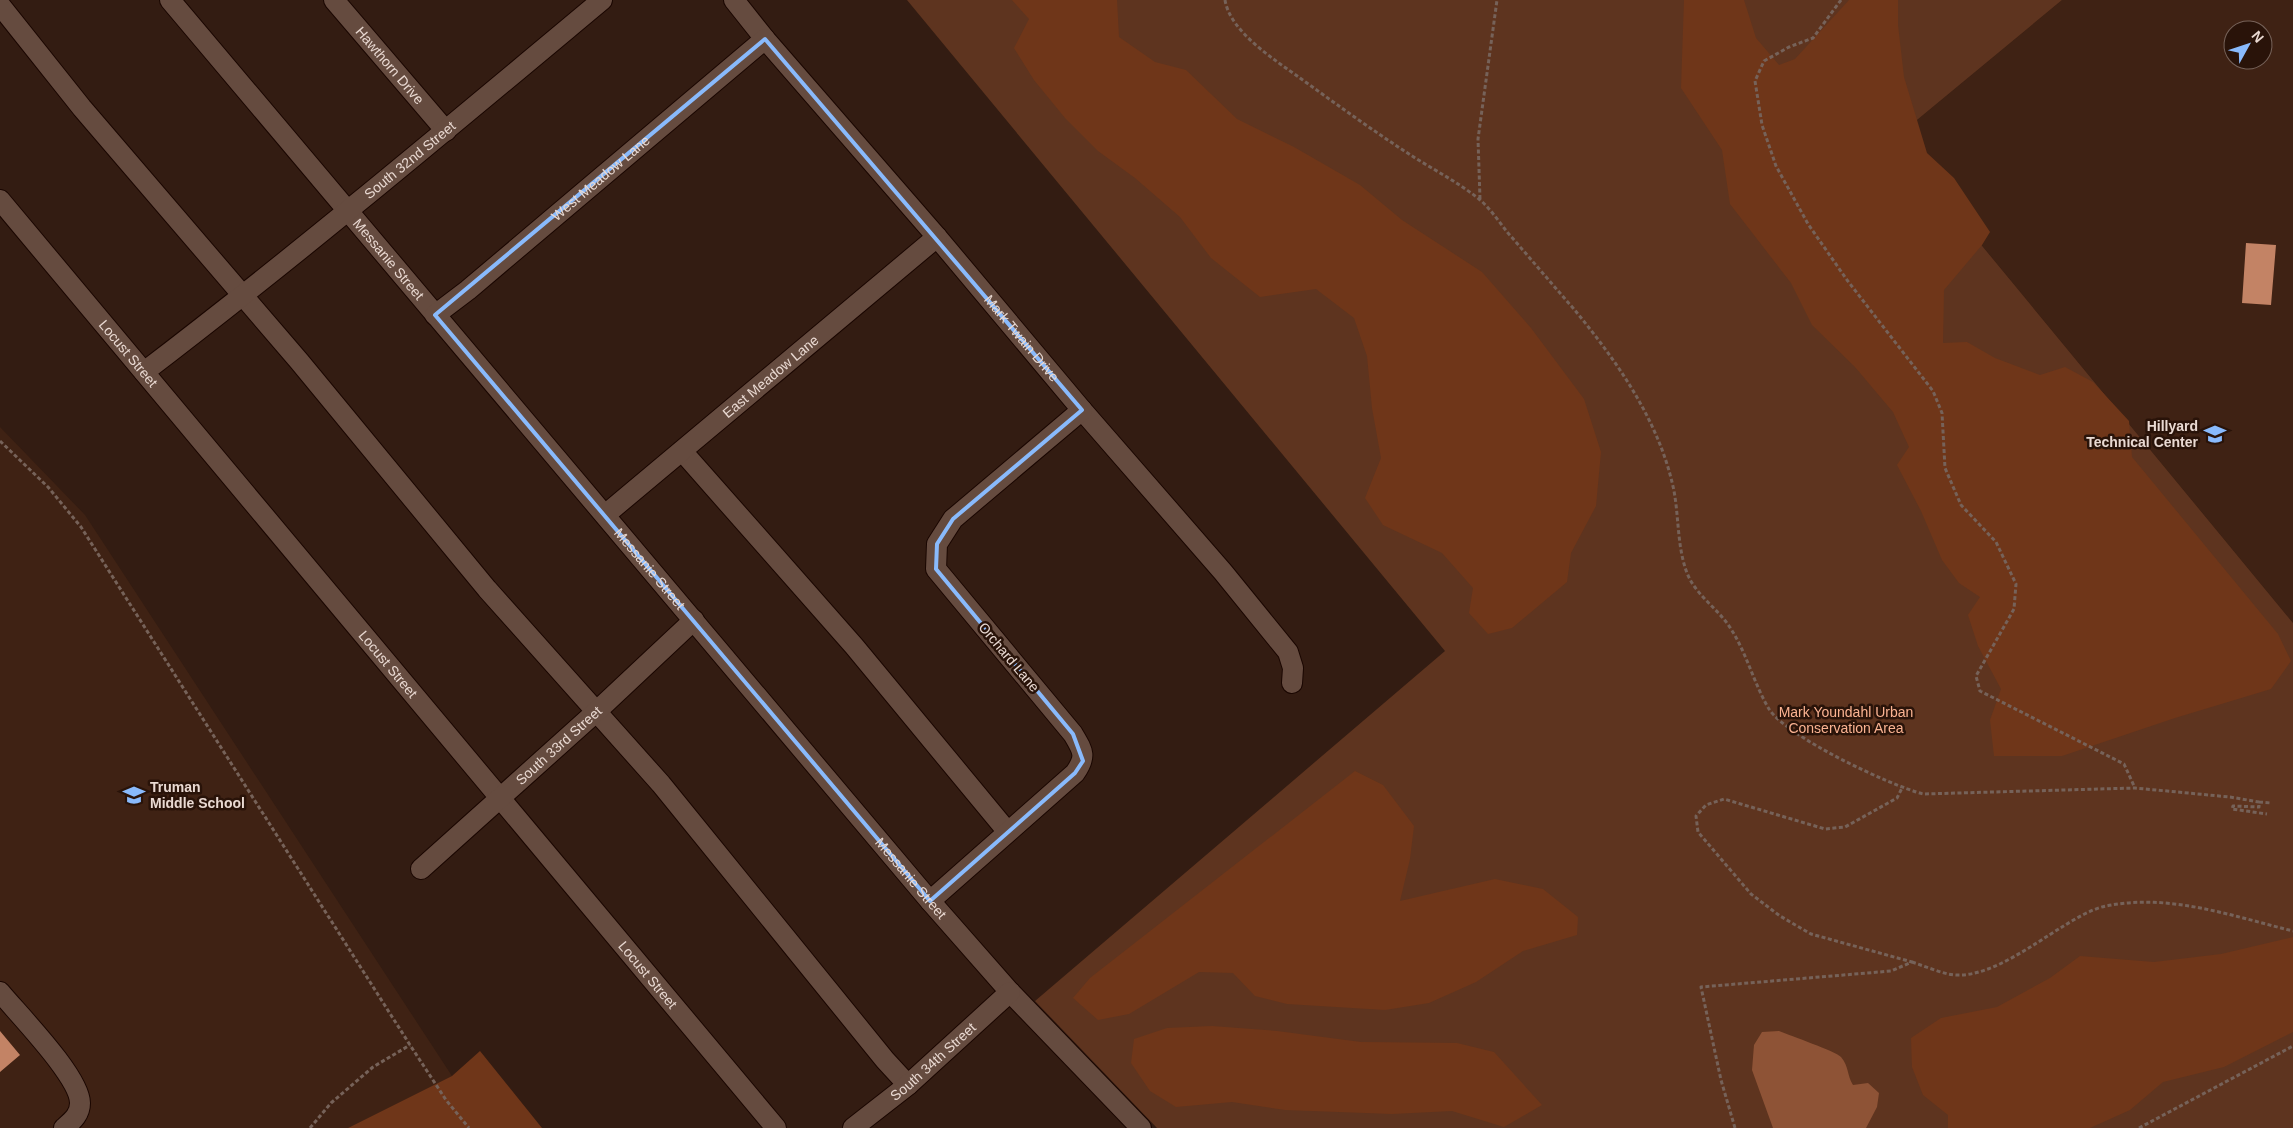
<svg xmlns="http://www.w3.org/2000/svg" width="2293" height="1128" viewBox="0 0 2293 1128" font-family="Arial,sans-serif">
<style>
.built{fill:#3f2214;fill-rule:evenodd}
.green{fill:#5e341f}
.forest{fill:#6f3619}
.water{fill:#8e5336}
.building{fill:#c38365}
.lines{fill:none;stroke-linecap:round;stroke-linejoin:round}
.minor-casing{stroke:#1a0601;stroke-width:22}
.path{stroke:#766259;stroke-width:3;stroke-dasharray:4 2.5;stroke-linecap:butt}
.minor{stroke:#654b3f;stroke-width:20}
.marked{fill:none;stroke:#89bafc;stroke-width:4;stroke-linejoin:round}
.labels{text-anchor:middle;dominant-baseline:central;stroke-width:5;stroke-linejoin:round;paint-order:stroke}
.street-label{font-size:14px;fill:#e9d9d2;stroke:#291309}
.poi-label{font-size:14px;font-weight:bold;fill:#e9d9d2;stroke:#291309;text-anchor:end}
.park-label{font-size:14px;fill:#fbb392;stroke:#291309}
</style>
<rect width="100%" height="100%" fill="#331c12"/>
<path class="built" d="M 2062,0 L 2293,0 L 2293,623 L 1894,139 ZM 2233,30 L 2263,30 L 2263,60 L 2233,60 Z
M 0,427 L 85,515 L 452,1076 L 348,1128 L 0,1128 Z"/>
<path class="green" d="M 907,0 L 2062,0 L 1894,139 L 2293,623 L 2293,1128 L 1157,1128 L 1035,1001 L 1445,651 Z"/>
<path class="forest" d="M 1012,0 L 1117,0 L 1119,37 L 1155,62 L 1186,70 L 1237,119 L 1294,147 L 1360,185 L 1402,220 L 1482,272 L 1531,328 L 1584,399 L 1601,452 L 1596,506 L 1571,553 L 1567,582 L 1512,628 L 1488,634 L 1469,613 L 1473,588 L 1442,553 L 1383,525 L 1365,498 L 1381,458 L 1372,408 L 1367,356 L 1354,318 L 1316,289 L 1260,297 L 1211,258 L 1180,217 L 1135,178 L 1098,151 L 1065,118 L 1034,80 L 1014,48 L 1029,19 Z
M 1684,0 L 1744,0 L 1756,38 L 1779,65 L 1795,59 L 1849,0 L 1898,0 L 1898,25 L 1904,77 L 1927,153 L 1954,178 L 1990,232 L 1982,245 L 1944,290 L 1943,343 L 1967,342 L 1995,358 L 2040,375 L 2065,367 L 2093,382 L 2129,421 L 2132,457 L 2278,634 L 2291,661 L 2271,689 L 2175,718 L 2062,756 L 1994,756 L 1990,720 L 2001,689 L 1978,646 L 1968,615 L 1980,597 L 1959,583 L 1942,560 L 1921,511 L 1897,465 L 1909,447 L 1893,412 L 1855,367 L 1812,325 L 1791,283 L 1730,204 L 1722,150 L 1681,88 Z
M 1355,771 L 1383,785 L 1414,826 L 1410,859 L 1400,901 L 1495,879 L 1543,889 L 1578,917 L 1577,935 L 1523,951 L 1476,982 L 1429,1003 L 1385,1010 L 1287,1004 L 1255,996 L 1233,973 L 1199,972 L 1129,1014 L 1098,1020 L 1073,998 L 1090,978 Z
M 2293,937 L 2293,1032 L 2224,1067 L 2163,1082 L 2130,1110 L 2090,1128 L 1948,1128 L 1948,1115 L 1923,1095 L 1912,1067 L 1911,1038 L 1941,1018 L 1997,1007 L 2050,978 L 2080,956 L 2154,962 L 2221,954 Z
M 1212,1026 L 1277,1031 L 1361,1042 L 1457,1043 L 1494,1052 L 1542,1105 L 1504,1127 L 1452,1111 L 1392,1114 L 1285,1110 L 1232,1102 L 1176,1107 L 1150,1091 L 1131,1063 L 1134,1039 L 1167,1028 Z
M 480,1051 L 542,1128 L 348,1128 L 452,1076 Z"/>
<path class="water" d="M 1779,1031 C 1791,1036 1835,1051 1841,1057 C 1849,1066 1847,1076 1853,1085 L 1868,1083 L 1879,1093 L 1877,1107 L 1866,1128 L 1773,1128 L 1752,1070 L 1754,1045 L 1762,1032 Z"/>
<path class="building" d="M 2246,243 L 2276,245 L 2271,305 L 2242,303 Z
M 0,1031 L 20,1055 L 0,1072 Z"/>
<g class="lines">
<g class="minor-casing">
<g id="minor">
<path id="s1" d="M 170,0 L 930,901 L 1010,992 L 1141,1128"/>
<path id="s2" d="M 334,0 L 446,131"/>
<path id="s3" d="M 734,0 L 765,39 L 937,237 L 1082,410 L 1223,572 L 1288,652 L 1293,668 L 1292,683"/>
<path d="M 0,5 L 82,108 L 299,361 L 487,589 L 661,784 L 885,1060 L 908,1085"/>
<path id="s4" d="M 0,200 L 776,1128"/>
<path id="s5" d="M 435,315 L 468,290 L 765,39"/>
<path id="s6" d="M 144,372 C 300,253 451,126 602,0"/>
<path d="M 682,451 L 854,646 L 1007,831"/>
<path id="s7" d="M 605,515 L 937,237"/>
<path id="s8" d="M 421,869 L 597,711 L 694,620"/>
<path d="M 930,901 L 1075,773 C 1087,756 1083,751 1073,734 L 936,569 L 937,544 L 953,519 L 1082,410"/>
<path d="M 0,992 C 19,1015 80,1077 80,1103 C 80,1115 72,1121 64,1128"/>
<path id="s9" d="M 853,1128 L 908,1085 L 1010,992"/>
</g>
</g>
<path class="path" d="M 1225,0 C 1230,32 1275,60 1300,78 C 1336,104 1372,130 1409,154 C 1432,169 1458,182 1479,199 C 1490,208 1499,222 1508,233 C 1530,258 1551,283 1573,308 C 1617,361 1660,422 1674,491 C 1679,518 1677,546 1687,573 C 1696,596 1718,608 1731,629 C 1747,654 1754,684 1769,709 C 1787,737 1889,785 1923,794 L 2135,788 L 2230,797 L 2259,802 L 2259,807 L 2233,806 L 2232,809 L 2267,814
M 1841,0 L 1813,38 L 1789,47 L 1764,61 L 1755,81 L 1762,125 L 1776,166 L 1808,224 L 1847,280 L 1933,391 L 1942,413 L 1945,468 L 1961,505 L 1996,542 L 2016,584 L 2014,609 L 1976,676 L 1980,691 L 2124,764 L 2135,788
M 1480,199 L 1478,139 L 1497,0
M 0,441 L 48,487 L 81,527 L 410,1045 L 446,1100 L 469,1128
M 2259,802 L 2271,803
M 1912,962 C 1924,966 1936,971 1948,974 C 1984,982 2032,945 2062,927 C 2075,919 2091,909 2106,906 C 2169,893 2232,916 2293,931
M 310,1128 L 331,1103 L 373,1067 L 410,1045
M 1735,1128 L 1721,1080 L 1701,987 L 1891,971 L 1912,962 L 1811,934 L 1780,916 L 1751,894 L 1698,832 L 1696,816 L 1706,805 L 1724,799 L 1825,829 L 1845,827 L 1897,798 L 1902,788
M 2139,1128 L 2293,1046"/>
<use href="#minor" class="minor"/>
</g>
<path class="marked" d="M 765,39 L 1082,410 L 953,519 L 937,544 L 936,569 L 1073,734 L 1083,761 L 1075,773 L 930,901 L 435,315 Z"/>
<defs>
<g id="school-bare" transform="scale(1.725)"><path d="M0-5L7-2L0 1L-7-2ZM-4 1L0 2.5L4 1V4Q0 6-4 4Z" fill="#89bafc" stroke="#291309" stroke-width="2.5" paint-order="stroke"/></g>
</defs>
<g fill-rule="evenodd">
<use href="#school-bare" x="2215" y="434"/>
<use href="#school-bare" x="134" y="795"/>
</g>
<g class="labels">
<g class="street-label">
<text stroke="none"><textPath href="#s2" startOffset="86">Hawthorn Drive</textPath></text>
<text stroke="none"><textPath href="#s6" startOffset="340">South 32nd Street</textPath></text>
<text stroke="none"><textPath href="#s5" startOffset="215">West Meadow Lane</textPath></text>
<text stroke="none"><textPath href="#s1" startOffset="339">Messanie Street</textPath></text>
<text stroke="none"><textPath href="#s3" startOffset="444">Mark Twain Drive</textPath></text>
<text stroke="none"><textPath href="#s4" startOffset="200">Locust Street</textPath></text>
<text stroke="none"><textPath href="#s7" startOffset="216">East Meadow Lane</textPath></text>
<text stroke="none"><textPath href="#s1" startOffset="744">Messanie Street</textPath></text>
<text transform="translate(1009 657) rotate(50)">Orchard Lane</text>
<text stroke="none"><textPath href="#s4" startOffset="605">Locust Street</textPath></text>
<text stroke="none"><textPath href="#s8" startOffset="185">South 33rd Street</textPath></text>
<text stroke="none"><textPath href="#s1" startOffset="1149">Messanie Street</textPath></text>
<text stroke="none"><textPath href="#s4" startOffset="1010">Locust Street</textPath></text>
<text stroke="none"><textPath href="#s9" startOffset="104">South 34th Street</textPath></text>
</g>
<g class="poi-label">
<text x="2198" y="426">Hillyard<tspan x="2198" dy="16">Technical Center</tspan></text>
<text x="150" y="787" text-anchor="start">Truman<tspan x="150" dy="16">Middle School</tspan></text>
</g>
<g class="park-label">
<text x="1846" y="712">Mark Youndahl Urban<tspan x="1846" dy="16">Conservation Area</tspan></text>
</g>
</g>
<g transform="translate(2248 45) rotate(50)"><circle r="24" fill="#291309" stroke="#766259"/>
<path d="M0-4L9 19L0 12L-9 19Z" fill="#89bafc"/>
<text y="-8" font-size="14" font-weight="bold" text-anchor="middle" fill="#e9d9d2">N</text>
</g>
</svg>
